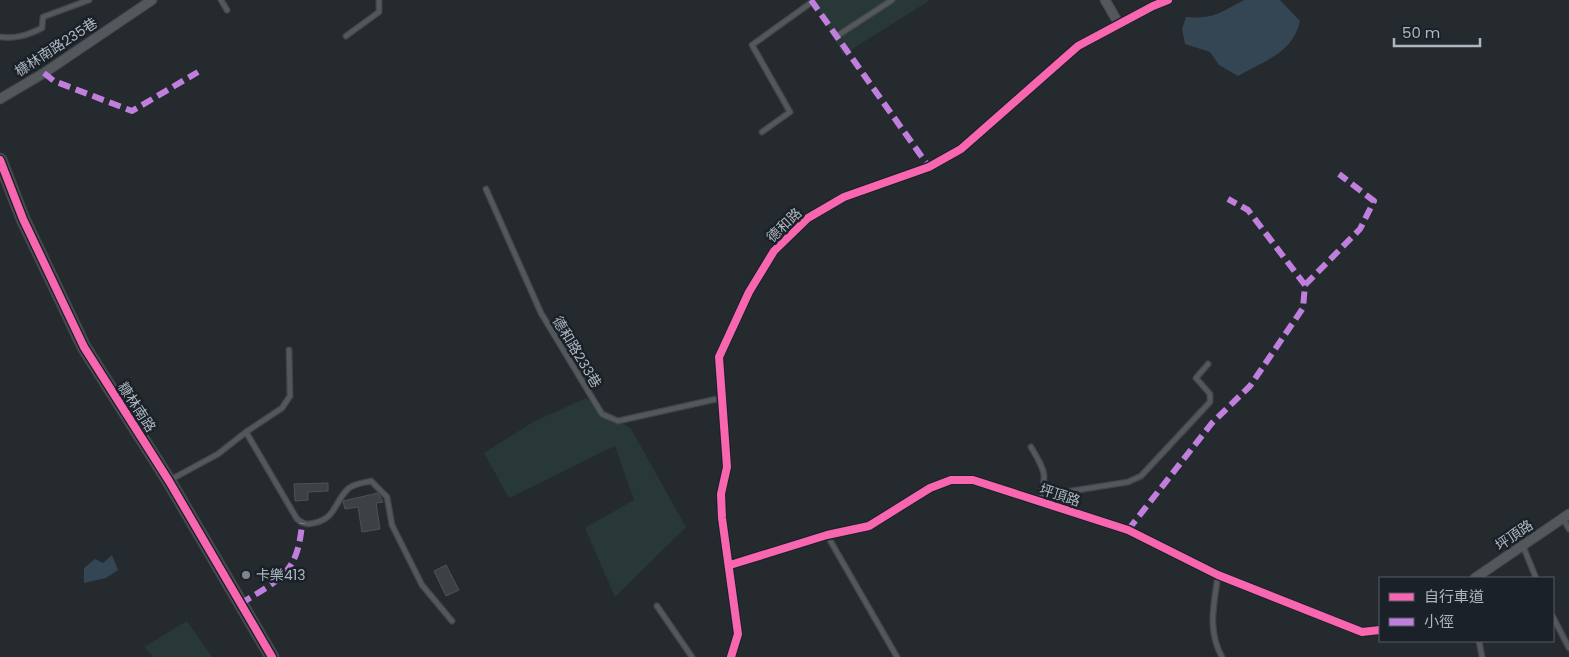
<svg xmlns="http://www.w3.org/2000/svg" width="1569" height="657" viewBox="0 0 1569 657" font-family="Poppins,'Noto Sans TC',sans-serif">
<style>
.green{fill:#283837}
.water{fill:#344553}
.building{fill:#3d4145;stroke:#4d5256}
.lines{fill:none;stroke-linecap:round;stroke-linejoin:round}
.lane-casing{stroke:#424649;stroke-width:7}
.street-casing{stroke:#424649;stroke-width:11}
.secondary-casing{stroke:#424649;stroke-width:15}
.lane{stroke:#54585d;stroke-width:4.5}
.street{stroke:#54585d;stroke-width:9}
.secondary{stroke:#585c62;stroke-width:12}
.quiet{stroke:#c07fdc;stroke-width:6;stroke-dasharray:12 6;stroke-linecap:butt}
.cycleway-casing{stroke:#1a2128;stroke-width:11}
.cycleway{stroke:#f766af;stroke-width:8}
.poi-dot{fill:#7e868d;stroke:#1a2128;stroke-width:2}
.labels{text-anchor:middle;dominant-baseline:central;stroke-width:5;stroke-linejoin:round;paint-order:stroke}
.street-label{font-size:14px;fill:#aeb7c0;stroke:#1a2128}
.poi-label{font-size:14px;fill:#aeb7c0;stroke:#1a2128;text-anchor:start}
</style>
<rect width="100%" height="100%" fill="#252a2e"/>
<path class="green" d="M 814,0 L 930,0 L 843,55 Z
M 586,398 L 631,429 L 686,527 L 615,597 L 585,528 L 634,500 L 615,446 L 509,498 L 484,453 L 533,422 Z
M 187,621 L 212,657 L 153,657 L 144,647 Z"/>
<path class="water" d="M 1244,0 L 1280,0 L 1300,21 C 1293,53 1264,61 1238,76 L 1219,65 L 1210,52 L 1185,44 L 1182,29 L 1186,17 C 1215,19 1219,13 1244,0 Z
M 112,555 L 118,570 L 106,578 L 84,583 L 84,568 L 95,559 L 103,563 Z"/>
<path class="building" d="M 328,483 L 328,491 L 308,492 L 308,500 L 295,501 L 294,484 Z
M 378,493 L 383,502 L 376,503 L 380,529 L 362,532 L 358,507 L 345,509 L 343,501 Z
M 446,565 L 459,590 L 446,596 L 434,571 Z"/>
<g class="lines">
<g class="lane-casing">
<path id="lane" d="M 221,0 L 227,10
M 346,36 L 379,12 L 379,0
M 837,36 L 892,0
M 0,37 C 16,39 28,35 42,28 L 43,17 L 89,0
M 762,132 L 790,112 L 752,45 L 812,2
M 486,189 L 541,313 L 602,414 L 618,421 L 721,398
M 246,432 L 297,519 C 303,524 307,525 314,523 C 337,518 334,501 349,488 C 356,483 364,483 371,481 L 387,497 L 392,525 L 422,585 L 452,621
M 1031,447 C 1045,471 1048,474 1039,501
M 170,480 L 218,454 L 246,432 L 282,408 L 290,396 L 289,350
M 1054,506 L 1071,491 L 1128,482 L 1141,476 L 1210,402 L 1210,394 L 1196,378 L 1208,364
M 1563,518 L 1569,529
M 827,535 L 897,657
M 1523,546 L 1536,578
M 1218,575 C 1214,604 1207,630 1222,657
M 657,606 L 692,657
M 1553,617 L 1569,648
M 1479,641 L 1482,657"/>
</g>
<g class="street-casing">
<path id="street" d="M 1105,0 L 1119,24
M 0,99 L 44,73 L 152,0
M 730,565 L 827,535 L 869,526 L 930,488 L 951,480 L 973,480 L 1128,530 L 1218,575 L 1362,632 L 1380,630
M 1475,578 L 1569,514
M 731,657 L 738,634 L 722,518 L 721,494 L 727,467 L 719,357 L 749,292 L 774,251 L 808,218 L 844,197 L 929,167 L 961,149 L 1078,46 L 1153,6 L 1168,0"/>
</g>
<g class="secondary-casing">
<path id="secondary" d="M 0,160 L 23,219 L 84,347 L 169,481 L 272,657"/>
</g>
<use href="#lane" class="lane"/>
<use href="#street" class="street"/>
<use href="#secondary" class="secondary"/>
<path class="quiet" d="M 811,0 L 929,167
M 44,73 L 54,81 L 132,111 L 198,72
M 1305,285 L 1360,229 L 1374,201 L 1339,174
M 1128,530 L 1212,423 L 1250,386 L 1303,308 L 1305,285 L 1248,210 L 1228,199
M 240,604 C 280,579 298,574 302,523"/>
<g class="cycleway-casing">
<path id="cycleway" d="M 0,160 L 23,219 L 84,347 L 169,481 L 272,657
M 730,565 L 827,535 L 869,526 L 930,488 L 951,480 L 973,480 L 1128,530 L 1218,575 L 1362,632 L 1380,630
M 731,657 L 738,634 L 722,518 L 721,494 L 727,467 L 719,357 L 749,292 L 774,251 L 808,218 L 844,197 L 929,167 L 961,149 L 1078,46 L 1153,6 L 1168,0"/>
</g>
<use href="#cycleway" class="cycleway"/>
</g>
<circle class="poi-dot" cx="246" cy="575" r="5"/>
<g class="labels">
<g class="street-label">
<text transform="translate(56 47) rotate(-33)">槺林南路235巷</text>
<text transform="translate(784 225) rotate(-44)">德和路</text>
<text transform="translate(577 352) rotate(59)">德和路233巷</text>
<text transform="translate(137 407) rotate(57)">糠林南路</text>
<text transform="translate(1060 495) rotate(18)">坪頂路</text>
<text transform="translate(1514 535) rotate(-34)">坪頂路</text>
</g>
<g class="poi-label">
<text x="256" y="575">卡樂413</text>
</g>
</g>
<rect x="1379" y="577" width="175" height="65" fill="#1a2128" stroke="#555d65"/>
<rect x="1389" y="593" width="25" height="8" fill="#f766af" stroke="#555d65"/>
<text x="1424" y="602" font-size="15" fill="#aeb7c0">自行車道</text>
<rect x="1389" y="618" width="25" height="8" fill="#c07fdc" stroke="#555d65"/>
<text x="1424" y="627" font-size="15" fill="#aeb7c0">小徑</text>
<path d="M1394 38v8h86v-8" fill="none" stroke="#aeb7c0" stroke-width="2.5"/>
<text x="1402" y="38" font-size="15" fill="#aeb7c0" stroke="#1a2128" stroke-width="4" paint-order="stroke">50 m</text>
</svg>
